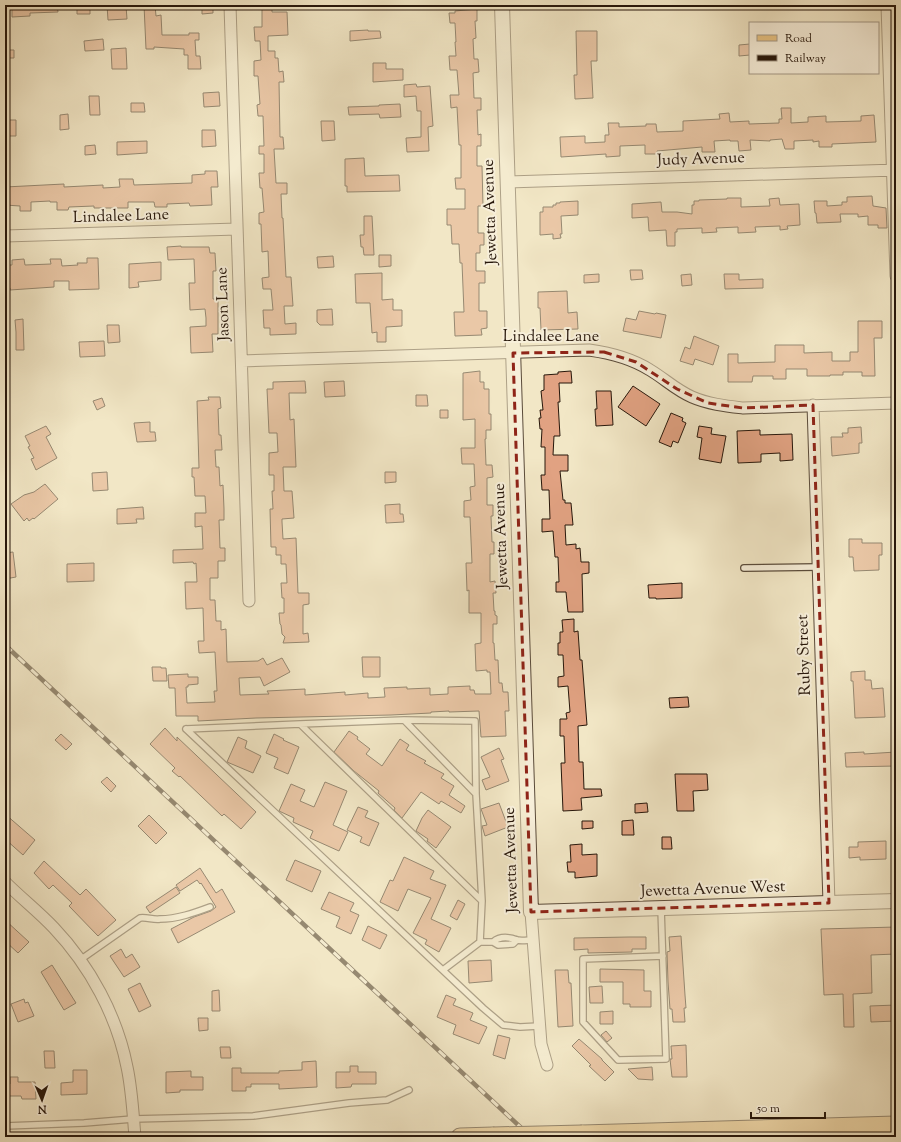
<svg xmlns="http://www.w3.org/2000/svg" width="901" height="1142" viewBox="0 0 901 1142" font-family="'Sorts Mill Goudy',serif">
<style>
.building{fill:#e1a282;stroke:#27170b}
.lines{fill:none;stroke-linecap:round;stroke-linejoin:round}
.service-casing{stroke:#5a4b3a;stroke-width:8}
.minor-casing{stroke:#5a4b3a;stroke-width:13}
.tertiary-casing{stroke:#5a4b3a;stroke-width:16}
.primary-casing{stroke:#27170b;stroke-width:19}
.service{stroke:#f7efda;stroke-width:5.5}
.minor{stroke:#f7efda;stroke-width:11}
.tertiary{stroke:#f7efda;stroke-width:14}
.primary{stroke:#e9c483;stroke-width:17}
.rail-casing{stroke:#27170b;stroke-width:4.5}
.rail{stroke:#f7efda;stroke-width:3;stroke-dasharray:9;stroke-linecap:butt}
.primary-bridge-casing{stroke:#27170b;stroke-width:19;stroke-linecap:butt}
.primary-bridge{stroke:#e9c483;stroke-width:17}
.marked{fill:none;stroke:#8f2418;stroke-width:3;stroke-dasharray:8 5;stroke-linejoin:round}
.labels{text-anchor:middle;dominant-baseline:central;stroke-width:4;stroke-linejoin:round;paint-order:stroke}
.street-label{font-size:16px;fill:#27170b;stroke:#f7efda}
</style>
<rect width="100%" height="100%" fill="#f2e7c6"/>
<filter id="stains"><feTurbulence type="fractalNoise" baseFrequency=".005" numOctaves="4"/><feColorMatrix values="0 0 0 0 .2 0 0 0 0 .09 0 0 0 0 .02 0 0 0 .5 -.17"/></filter>
<radialGradient id="worn" r=".72"><stop offset=".6" stop-color="#630" stop-opacity="0"/><stop offset="1" stop-color="#630" stop-opacity=".3"/></radialGradient>
<path class="building" d="M 12,5 L 57,5 L 58,12 L 30,13 L 30,16 L 12,17 Z
M 77,5 L 90,5 L 90,14 L 77,14 Z
M 107,5 L 126,6 L 127,19 L 108,20 Z
M 144,5 L 155,5 L 156,16 L 161,15 L 162,35 L 189,35 L 189,33 L 199,33 L 199,40 L 195,40 L 196,56 L 200,56 L 201,69 L 188,69 L 188,55 L 184,55 L 184,49 L 154,47 L 154,49 L 146,49 Z
M 202,5 L 213,5 L 213,13 L 202,14 Z
M 262,5 L 272,5 L 272,12 L 287,12 L 288,35 L 268,36 L 268,51 L 275,51 L 275,58 L 278,58 L 279,72 L 283,71 L 284,82 L 279,82 L 280,137 L 283,137 L 284,149 L 274,149 L 276,183 L 287,183 L 287,194 L 281,194 L 282,218 L 283,218 L 286,277 L 291,277 L 293,306 L 284,306 L 285,324 L 296,323 L 296,334 L 270,335 L 270,328 L 264,328 L 263,310 L 273,310 L 271,289 L 263,289 L 262,278 L 269,277 L 268,251 L 262,252 L 261,224 L 259,224 L 259,213 L 264,212 L 262,188 L 260,188 L 259,173 L 264,173 L 264,154 L 259,154 L 259,146 L 264,146 L 263,116 L 258,116 L 257,105 L 260,104 L 258,76 L 254,76 L 254,61 L 261,60 L 260,41 L 255,41 L 254,27 L 262,27 Z
M 477,9 L 477,21 L 475,21 L 476,38 L 473,39 L 474,59 L 478,59 L 479,72 L 473,73 L 474,98 L 481,98 L 481,110 L 477,110 L 478,135 L 481,134 L 481,146 L 477,146 L 477,166 L 482,166 L 483,206 L 478,206 L 478,233 L 484,233 L 484,245 L 480,245 L 480,253 L 476,253 L 476,271 L 485,271 L 485,283 L 479,283 L 479,311 L 487,311 L 487,328 L 481,329 L 482,335 L 455,336 L 454,312 L 464,312 L 462,263 L 460,263 L 459,244 L 452,244 L 451,225 L 447,225 L 447,209 L 465,209 L 465,189 L 456,189 L 455,178 L 461,178 L 461,145 L 459,145 L 457,107 L 451,108 L 450,95 L 459,95 L 457,70 L 450,70 L 449,56 L 456,56 L 455,42 L 456,42 L 455,23 L 450,23 L 449,13 L 455,13 L 455,11 Z
M 368,30 L 368,31 L 380,31 L 381,38 L 350,41 L 350,31 Z
M 576,31 L 597,31 L 597,61 L 591,61 L 593,98 L 575,99 L 574,75 L 577,75 Z
M 103,39 L 104,50 L 85,51 L 84,41 Z
M 750,44 L 750,55 L 739,56 L 739,45 Z
M 126,48 L 127,69 L 112,69 L 111,49 Z
M 5,50 L 14,50 L 14,58 L 5,58 Z
M 373,63 L 386,63 L 386,69 L 403,69 L 403,80 L 373,82 Z
M 416,84 L 417,87 L 430,86 L 433,126 L 428,127 L 429,151 L 407,152 L 406,138 L 421,137 L 421,111 L 417,111 L 416,96 L 404,97 L 404,85 Z
M 219,92 L 220,106 L 204,107 L 203,93 Z
M 89,96 L 99,96 L 100,115 L 90,115 Z
M 131,103 L 144,103 L 145,112 L 131,112 Z
M 400,104 L 401,117 L 380,118 L 379,114 L 349,115 L 348,107 L 379,106 L 379,105 Z
M 781,108 L 791,108 L 791,123 L 808,122 L 808,117 L 826,116 L 826,122 L 861,121 L 861,116 L 874,115 L 876,142 L 832,144 L 832,147 L 819,147 L 819,141 L 813,142 L 813,140 L 794,141 L 794,149 L 785,149 L 782,139 L 770,140 L 770,141 L 750,140 L 751,150 L 739,151 L 738,141 L 730,141 L 730,140 L 714,141 L 715,152 L 702,152 L 702,147 L 657,151 L 658,154 L 645,154 L 645,145 L 620,146 L 620,156 L 606,157 L 606,154 L 561,157 L 560,137 L 585,136 L 585,143 L 605,142 L 605,135 L 609,135 L 608,123 L 619,123 L 619,127 L 646,126 L 646,124 L 656,124 L 657,132 L 683,131 L 683,121 L 720,119 L 719,114 L 729,113 L 730,122 L 749,121 L 749,124 L 779,123 L 779,119 L 782,119 Z
M 68,114 L 69,129 L 60,130 L 60,115 Z
M 6,120 L 16,120 L 16,136 L 5,136 Z
M 321,121 L 334,121 L 335,140 L 322,141 Z
M 202,130 L 215,130 L 216,146 L 202,147 Z
M 147,141 L 147,153 L 117,155 L 117,142 Z
M 95,145 L 96,154 L 85,155 L 85,146 Z
M 364,158 L 365,176 L 399,175 L 400,191 L 347,192 L 347,186 L 345,186 L 345,159 Z
M 205,171 L 217,171 L 218,187 L 211,187 L 212,205 L 190,206 L 189,203 L 167,204 L 167,207 L 155,207 L 154,202 L 128,202 L 128,208 L 94,208 L 94,206 L 69,207 L 68,210 L 57,210 L 57,202 L 50,202 L 50,201 L 31,202 L 31,211 L 20,211 L 20,206 L 5,205 L 5,187 L 64,184 L 64,187 L 103,185 L 103,188 L 120,187 L 119,179 L 133,179 L 134,185 L 192,183 L 192,175 L 205,174 Z
M 872,196 L 873,206 L 886,208 L 887,228 L 878,228 L 878,225 L 868,225 L 868,216 L 858,217 L 858,214 L 840,214 L 841,222 L 817,223 L 816,213 L 815,213 L 814,201 L 827,201 L 827,206 L 842,205 L 842,202 L 847,202 L 847,197 Z
M 727,198 L 741,198 L 741,207 L 770,206 L 769,199 L 779,198 L 780,205 L 799,204 L 800,225 L 787,226 L 788,229 L 780,230 L 780,226 L 755,227 L 756,232 L 738,233 L 738,227 L 716,228 L 717,232 L 702,233 L 702,228 L 677,229 L 677,232 L 675,232 L 675,246 L 667,246 L 666,230 L 649,231 L 648,217 L 632,218 L 632,204 L 661,202 L 662,212 L 677,212 L 692,214 L 692,205 L 694,205 L 694,201 L 699,201 L 699,200 L 727,199 Z
M 578,201 L 578,215 L 561,216 L 562,234 L 560,234 L 561,238 L 553,239 L 553,234 L 540,235 L 540,212 L 543,212 L 543,207 L 553,207 L 553,205 L 556,205 L 556,203 L 560,203 L 560,202 Z
M 364,216 L 372,216 L 374,255 L 364,255 L 363,247 L 361,247 L 360,235 L 364,235 Z
M 181,246 L 181,247 L 209,247 L 210,253 L 215,253 L 216,271 L 213,271 L 213,299 L 218,299 L 218,334 L 212,334 L 213,352 L 191,353 L 190,327 L 206,326 L 206,318 L 205,309 L 190,310 L 189,283 L 195,283 L 194,259 L 168,260 L 167,247 Z
M 379,255 L 391,255 L 391,266 L 379,267 Z
M 333,256 L 334,267 L 318,268 L 317,257 Z
M 87,258 L 98,258 L 99,289 L 69,290 L 69,281 L 54,281 L 54,287 L 10,290 L 10,288 L 5,288 L 5,265 L 12,265 L 12,260 L 24,259 L 25,265 L 51,264 L 50,259 L 61,259 L 62,266 L 78,265 L 77,263 L 87,263 Z
M 161,262 L 161,280 L 138,282 L 139,287 L 129,288 L 129,264 Z
M 630,270 L 642,270 L 643,279 L 631,280 Z
M 382,273 L 382,300 L 393,299 L 393,310 L 402,310 L 402,326 L 386,327 L 386,342 L 377,342 L 377,332 L 372,333 L 370,303 L 356,303 L 355,274 Z
M 599,274 L 599,282 L 584,283 L 584,275 Z
M 691,274 L 692,285 L 682,286 L 681,275 Z
M 724,274 L 739,274 L 739,280 L 763,279 L 763,288 L 725,289 Z
M 567,291 L 568,313 L 577,312 L 578,329 L 541,330 L 540,308 L 538,308 L 538,292 Z
M 332,309 L 333,325 L 320,325 L 317,322 L 317,310 Z
M 639,311 L 655,314 L 656,313 L 666,315 L 661,338 L 623,331 L 626,318 L 636,320 Z
M 23,319 L 24,350 L 16,350 L 16,332 L 15,320 Z
M 858,321 L 882,321 L 882,338 L 874,338 L 875,376 L 862,376 L 862,372 L 843,372 L 843,375 L 830,375 L 830,376 L 807,376 L 807,369 L 786,369 L 786,379 L 773,379 L 773,376 L 753,376 L 752,382 L 728,382 L 728,354 L 738,354 L 738,363 L 775,362 L 775,345 L 804,345 L 804,353 L 832,352 L 832,361 L 850,361 L 850,352 L 858,352 Z
M 107,325 L 119,325 L 120,342 L 108,343 Z
M 694,336 L 719,346 L 713,365 L 695,359 L 693,365 L 680,361 L 685,347 L 690,349 Z
M 104,341 L 105,356 L 80,357 L 79,342 Z
M 480,371 L 480,382 L 484,382 L 484,389 L 489,389 L 489,414 L 491,414 L 491,430 L 486,430 L 486,439 L 485,439 L 486,465 L 492,465 L 493,477 L 487,478 L 487,505 L 493,505 L 493,516 L 491,516 L 492,542 L 494,542 L 494,554 L 490,554 L 490,582 L 495,581 L 496,593 L 493,593 L 494,611 L 495,611 L 495,615 L 497,616 L 497,624 L 493,624 L 493,643 L 494,643 L 495,660 L 498,660 L 499,683 L 502,683 L 503,692 L 508,692 L 509,711 L 505,711 L 506,736 L 481,737 L 479,711 L 449,712 L 449,711 L 431,712 L 431,713 L 391,715 L 256,718 L 198,721 L 198,716 L 176,716 L 175,688 L 169,688 L 168,675 L 188,674 L 188,677 L 198,677 L 198,684 L 188,685 L 188,687 L 186,687 L 187,703 L 215,702 L 214,691 L 217,691 L 215,652 L 199,653 L 198,641 L 204,641 L 203,608 L 186,609 L 185,582 L 197,582 L 196,563 L 194,564 L 193,562 L 173,563 L 173,550 L 203,549 L 202,526 L 195,527 L 195,513 L 206,513 L 205,496 L 195,496 L 194,477 L 192,477 L 192,468 L 199,468 L 197,401 L 209,400 L 208,397 L 220,397 L 221,408 L 218,409 L 219,435 L 221,435 L 222,450 L 215,450 L 216,467 L 219,467 L 220,486 L 223,485 L 224,509 L 224,520 L 219,520 L 220,548 L 225,548 L 225,561 L 218,561 L 218,578 L 210,578 L 210,600 L 215,600 L 216,621 L 221,621 L 221,630 L 226,629 L 227,662 L 258,661 L 263,658 L 267,665 L 282,658 L 290,672 L 264,686 L 260,677 L 239,678 L 240,695 L 269,694 L 267,691 L 305,689 L 305,695 L 345,692 L 345,695 L 368,693 L 368,698 L 385,697 L 384,688 L 407,687 L 407,689 L 430,688 L 430,695 L 448,694 L 448,687 L 470,686 L 470,690 L 474,690 L 475,694 L 491,694 L 490,672 L 487,672 L 487,670 L 476,671 L 475,644 L 481,643 L 481,613 L 469,613 L 469,590 L 467,591 L 466,563 L 472,563 L 470,517 L 464,517 L 464,501 L 471,500 L 470,487 L 475,486 L 474,464 L 462,464 L 461,448 L 475,448 L 475,419 L 463,420 L 463,373 Z
M 571,371 L 572,383 L 559,383 L 560,402 L 558,402 L 560,436 L 554,436 L 553,455 L 568,455 L 568,471 L 560,471 L 563,500 L 565,500 L 565,503 L 571,503 L 573,525 L 565,525 L 566,545 L 576,544 L 576,549 L 580,548 L 581,562 L 589,562 L 589,573 L 582,574 L 583,612 L 568,612 L 566,592 L 556,592 L 556,582 L 559,582 L 558,557 L 555,557 L 553,531 L 542,532 L 542,519 L 550,519 L 549,490 L 542,490 L 541,475 L 545,475 L 545,447 L 541,447 L 542,429 L 540,429 L 539,418 L 541,418 L 540,410 L 543,410 L 541,391 L 544,390 L 544,375 L 558,374 L 558,372 Z
M 305,381 L 306,393 L 289,393 L 290,420 L 294,419 L 296,467 L 283,467 L 284,491 L 292,491 L 294,518 L 282,519 L 282,522 L 283,539 L 296,538 L 298,593 L 309,593 L 309,604 L 303,605 L 303,634 L 308,633 L 309,642 L 283,643 L 285,637 L 282,634 L 281,625 L 280,624 L 279,613 L 284,613 L 284,598 L 282,598 L 281,583 L 287,583 L 286,564 L 281,564 L 281,555 L 276,555 L 276,547 L 271,547 L 270,509 L 273,509 L 272,491 L 274,491 L 274,475 L 269,475 L 269,453 L 278,452 L 277,433 L 269,433 L 267,389 L 273,389 L 273,382 Z
M 344,381 L 345,396 L 325,397 L 324,382 Z
M 633,386 L 660,404 L 646,426 L 618,407 Z
M 596,391 L 611,391 L 613,425 L 596,426 L 595,409 L 597,409 Z
M 416,395 L 427,395 L 428,406 L 416,406 Z
M 102,398 L 105,406 L 97,410 L 93,401 Z
M 440,410 L 448,410 L 448,418 L 440,418 Z
M 671,413 L 683,418 L 682,421 L 686,423 L 678,443 L 673,441 L 671,447 L 659,442 Z
M 150,422 L 150,432 L 155,432 L 156,441 L 137,442 L 134,423 Z
M 46,426 L 51,434 L 46,437 L 57,458 L 36,470 L 31,459 L 34,458 L 28,447 L 30,446 L 25,436 Z
M 699,426 L 712,428 L 711,434 L 726,436 L 721,463 L 699,459 L 702,438 L 697,437 Z
M 861,427 L 862,443 L 859,443 L 859,453 L 832,456 L 831,437 L 843,437 L 842,433 L 848,433 L 848,428 Z
M 760,430 L 760,435 L 792,434 L 793,460 L 780,461 L 780,453 L 761,454 L 761,462 L 738,463 L 737,431 Z
M 107,472 L 108,490 L 93,491 L 92,473 Z
M 385,472 L 396,472 L 396,482 L 385,483 Z
M 45,484 L 58,499 L 34,519 L 33,518 L 29,521 L 27,518 L 24,521 L 11,504 L 24,495 L 34,492 Z
M 400,504 L 400,514 L 403,514 L 404,522 L 386,523 L 385,505 Z
M 143,507 L 144,519 L 136,519 L 137,523 L 117,524 L 117,509 Z
M 849,539 L 862,539 L 862,543 L 882,543 L 882,555 L 879,555 L 879,570 L 854,571 L 853,557 L 849,557 Z
M 13,552 L 16,577 L 5,579 L 5,553 Z
M 94,563 L 94,581 L 67,582 L 67,564 Z
M 682,583 L 682,598 L 656,599 L 656,598 L 649,598 L 648,585 Z
M 574,619 L 574,632 L 578,631 L 580,660 L 582,660 L 587,725 L 578,726 L 579,762 L 583,762 L 584,789 L 601,789 L 602,796 L 581,798 L 582,810 L 563,811 L 561,763 L 565,763 L 564,736 L 560,736 L 560,719 L 567,719 L 566,713 L 570,712 L 568,686 L 558,687 L 558,677 L 564,676 L 563,655 L 558,655 L 558,643 L 560,643 L 560,632 L 563,632 L 562,620 Z
M 362,657 L 380,657 L 380,677 L 363,677 Z
M 152,667 L 161,667 L 161,668 L 166,668 L 167,681 L 153,681 Z
M 865,671 L 865,680 L 871,680 L 872,689 L 883,688 L 885,717 L 855,718 L 853,681 L 851,681 L 851,672 Z
M 688,697 L 689,707 L 670,708 L 669,698 Z
M 165,728 L 177,741 L 177,737 L 256,812 L 241,829 L 224,814 L 222,816 L 180,776 L 179,777 L 172,771 L 175,768 L 150,744 Z
M 349,731 L 358,737 L 357,739 L 370,749 L 366,754 L 382,766 L 400,739 L 409,745 L 406,750 L 426,761 L 424,763 L 444,774 L 441,778 L 454,786 L 449,795 L 465,806 L 461,813 L 441,801 L 439,804 L 421,792 L 402,818 L 394,810 L 395,808 L 378,793 L 379,791 L 354,771 L 334,752 Z
M 61,734 L 72,744 L 66,750 L 55,740 Z
M 274,734 L 284,739 L 283,740 L 299,747 L 288,774 L 274,768 L 278,758 L 266,753 Z
M 238,737 L 247,741 L 245,748 L 261,756 L 253,773 L 227,762 Z
M 499,748 L 504,759 L 501,760 L 509,781 L 486,790 L 482,780 L 490,777 L 481,757 Z
M 864,752 L 864,754 L 896,752 L 896,766 L 846,767 L 845,753 Z
M 675,774 L 707,774 L 708,790 L 693,791 L 694,811 L 677,811 Z
M 107,777 L 116,786 L 111,792 L 101,782 Z
M 325,782 L 347,791 L 333,825 L 348,832 L 339,851 L 310,838 L 313,831 L 293,822 L 294,818 L 279,811 L 291,784 L 305,790 L 300,801 L 314,807 Z
M 499,803 L 508,827 L 485,836 L 482,826 L 487,825 L 481,809 Z
M 647,803 L 648,812 L 635,813 L 635,804 Z
M 358,807 L 368,811 L 365,817 L 379,823 L 369,846 L 360,842 L 362,837 L 347,830 Z
M 428,810 L 451,827 L 436,848 L 427,841 L 428,839 L 416,831 L 422,818 Z
M 5,814 L 35,840 L 23,855 L 5,839 Z
M 149,815 L 167,833 L 156,844 L 138,826 Z
M 633,820 L 634,835 L 622,835 L 622,821 Z
M 582,821 L 593,821 L 593,828 L 582,829 Z
M 662,837 L 671,837 L 672,849 L 662,849 Z
M 886,841 L 886,859 L 860,860 L 860,857 L 849,858 L 849,847 L 858,847 L 858,842 Z
M 582,844 L 582,855 L 597,854 L 597,876 L 575,878 L 575,872 L 568,872 L 567,862 L 571,862 L 570,845 Z
M 404,857 L 434,871 L 430,879 L 446,885 L 431,919 L 451,928 L 439,952 L 425,944 L 427,940 L 413,933 L 431,898 L 408,889 L 398,911 L 380,902 L 390,880 L 393,881 Z
M 295,860 L 321,871 L 312,892 L 286,880 Z
M 44,861 L 80,895 L 86,889 L 116,920 L 98,936 L 69,906 L 72,903 L 53,885 L 49,889 L 34,873 Z
M 200,868 L 216,893 L 222,889 L 235,912 L 178,943 L 171,929 L 194,917 L 211,911 L 216,907 L 201,883 L 200,884 L 197,880 L 180,891 L 176,885 Z
M 176,887 L 180,893 L 150,913 L 146,907 Z
M 329,892 L 354,903 L 350,911 L 359,915 L 351,934 L 336,927 L 340,917 L 321,909 Z
M 458,900 L 465,904 L 457,920 L 450,916 Z
M 5,920 L 29,942 L 18,953 L 5,941 Z
M 368,926 L 387,935 L 380,949 L 362,940 Z
M 896,927 L 896,954 L 871,955 L 872,993 L 853,994 L 854,1027 L 844,1027 L 843,994 L 824,995 L 821,929 Z
M 681,936 L 685,995 L 686,1008 L 684,1008 L 685,1022 L 673,1022 L 672,1009 L 670,1009 L 668,982 L 667,952 L 670,951 L 669,937 Z
M 629,937 L 646,937 L 646,949 L 632,949 L 632,952 L 588,953 L 588,949 L 574,950 L 574,938 Z
M 121,949 L 126,958 L 132,954 L 140,967 L 124,977 L 110,956 Z
M 491,960 L 492,981 L 469,983 L 468,961 Z
M 52,965 L 76,1003 L 64,1010 L 41,972 Z
M 600,969 L 644,970 L 644,991 L 651,991 L 651,1007 L 630,1007 L 630,1004 L 623,1004 L 623,982 L 600,982 Z
M 555,970 L 568,970 L 569,983 L 571,983 L 573,1026 L 558,1027 Z
M 140,983 L 151,1006 L 139,1012 L 128,989 Z
M 602,986 L 603,1003 L 590,1003 L 589,987 Z
M 219,990 L 220,1011 L 212,1011 L 212,991 Z
M 446,995 L 456,999 L 453,1005 L 473,1013 L 470,1020 L 487,1027 L 479,1044 L 453,1034 L 456,1025 L 437,1017 Z
M 24,999 L 25,1003 L 28,1002 L 34,1016 L 18,1022 L 11,1004 Z
M 896,1005 L 896,1021 L 871,1022 L 870,1006 Z
M 613,1011 L 613,1024 L 600,1024 L 600,1012 Z
M 198,1018 L 208,1018 L 208,1030 L 199,1031 Z
M 606,1031 L 612,1038 L 607,1042 L 601,1035 Z
M 498,1035 L 510,1038 L 505,1059 L 493,1055 Z
M 579,1039 L 602,1059 L 602,1060 L 614,1072 L 605,1081 L 589,1066 L 591,1065 L 572,1046 Z
M 686,1045 L 687,1077 L 672,1077 L 670,1059 L 672,1059 L 671,1046 Z
M 220,1047 L 230,1047 L 231,1058 L 221,1058 Z
M 44,1051 L 54,1051 L 55,1068 L 45,1068 Z
M 316,1061 L 317,1087 L 279,1089 L 279,1084 L 251,1084 L 251,1087 L 246,1087 L 246,1091 L 232,1091 L 232,1068 L 241,1068 L 241,1073 L 279,1073 L 279,1071 L 302,1070 L 302,1062 Z
M 350,1066 L 358,1066 L 358,1072 L 376,1072 L 376,1084 L 352,1084 L 351,1087 L 336,1088 L 336,1072 L 350,1072 Z
M 652,1067 L 653,1080 L 638,1079 L 628,1069 Z
M 73,1070 L 87,1070 L 87,1094 L 61,1095 L 61,1083 L 73,1082 Z
M 191,1071 L 191,1077 L 203,1077 L 203,1090 L 180,1090 L 180,1092 L 166,1093 L 166,1072 Z
M 10,1077 L 18,1077 L 18,1082 L 35,1082 L 36,1099 L 22,1099 L 21,1096 L 5,1096 L 5,1084 L 10,1084 Z"/>
<g class="lines">
<g class="service-casing">
<path id="service" d="M 744,568 L 818,567
M 404,720 L 475,721 L 476,794
M 300,724 L 404,720 L 476,794 L 482,901
M 186,729 L 483,1008 L 503,1025 L 520,1027 L 539,1026
M 186,729 L 300,724 L 482,901 L 480,942 L 443,970
M 661,908 L 666,1059 L 618,1060 L 583,1022 L 583,959 L 663,956
M 517,940 L 513,944 L 498,945 L 493,942 C 500,936 509,937 517,940 C 521,941 528,940 533,940
M 480,942 L 493,942
M 80,960 L 140,918 C 147,917 153,920 160,919 C 177,919 194,913 210,907
M 5,1126 L 84,1123 L 133,1119 L 253,1116 L 349,1103 L 387,1100 L 409,1090"/>
</g>
<g class="minor-casing">
<path id="minor" d="M 230,5 L 249,601
M 887,5 L 896,276
M 507,182 L 896,170
M 5,236 L 237,229
M 242,361 L 589,350 C 611,353 631,358 650,370 C 665,379 676,390 692,397 C 708,404 726,406 743,408 L 896,403
M 813,405 L 829,903
M 5,882 C 21,898 39,912 54,928 C 90,966 117,1016 127,1067 C 132,1090 133,1114 135,1137
M 531,912 L 541,1044 L 547,1065"/>
</g>
<g class="tertiary-casing">
<path id="tertiary" d="M 502,5 L 531,912 L 896,901"/>
</g>
<g class="primary-casing">
<path id="primary" d="M 582,1134 L 896,1125
M 460,1137 L 493,1136"/>
</g>
<use href="#service" class="service"/>
<use href="#minor" class="minor"/>
<use href="#tertiary" class="tertiary"/>
<use href="#primary" class="primary"/>
<g class="rail-casing">
<path id="rail" d="M 5,645 L 531,1137"/>
</g>
<use href="#rail" class="rail"/>
<g class="primary-bridge-casing">
<path id="primary-bridge" d="M 493,1136 L 582,1134"/>
</g>
<use href="#primary-bridge" class="primary-bridge"/>
</g>
<path d="M0 0H901V1142H0ZM 604,352 L 636,362 L 677,389 L 708,403 L 743,408 L 813,405 L 829,903 L 531,912 L 513,353 Z" fill="#f2e7c6" fill-opacity=".55" fill-rule="evenodd"/>
<path class="marked" d="M 604,352 L 636,362 L 677,389 L 708,403 L 743,408 L 813,405 L 829,903 L 531,912 L 513,353 Z"/>
<g class="labels">
<g class="street-label">
<text transform="translate(701 160) rotate(-2)">Judy Avenue</text>
<text transform="translate(491 212) rotate(-92)">Jewetta Avenue</text>
<text transform="translate(121 217) rotate(-2)">Lindalee Lane</text>
<text transform="translate(224 304) rotate(-92)">Jason Lane</text>
<text x="551" y="337">Lindalee Lane</text>
<text transform="translate(502 536) rotate(-92)">Jewetta Avenue</text>
<text transform="translate(805 655) rotate(-92)">Ruby Street</text>
<text transform="translate(512 860) rotate(-92)">Jewetta Avenue</text>
<text transform="translate(713 890) rotate(-2)">Jewetta Avenue West</text>
</g>
</g>
<rect width="901" height="1142" fill="none" stroke="#f2e7c6" stroke-width="20"/>
<rect x="6" y="6" width="889" height="1130" fill="none" stroke="#27170b" stroke-width="2"/>
<rect x="10" y="10" width="881" height="1122" fill="none" stroke="#27170b"/>
<rect x="749" y="22" width="130" height="52" fill="#f7efda" stroke="#a49987"/>
<rect x="757" y="35" width="20" height="6" fill="#e9c483" stroke="#a49987"/>
<text x="785" y="42" font-size="12" fill="#27170b">Road</text>
<rect x="757" y="55" width="20" height="6" fill="#27170b" stroke="#a49987"/>
<text x="785" y="62" font-size="12" fill="#27170b">Railway</text>
<g transform="translate(42 1100) rotate(178)" stroke="#f7efda" stroke-width="3" paint-order="stroke">
<path d="M0-3L7 15L0 10L-7 15Z" fill="#27170b"/>
<text y="-6" font-size="11" font-weight="bold" text-anchor="middle" fill="#27170b">N</text>
</g>
<path d="M751 1112v6h74v-6" fill="none" stroke="#27170b" stroke-width="2"/>
<text x="757" y="1112" font-size="12" fill="#27170b" stroke="#f7efda" stroke-width="3" paint-order="stroke">50 m</text>
<rect width="100%" height="100%" filter="url(#stains)"/>
<rect width="100%" height="100%" fill="url(#worn)"/>
</svg>
